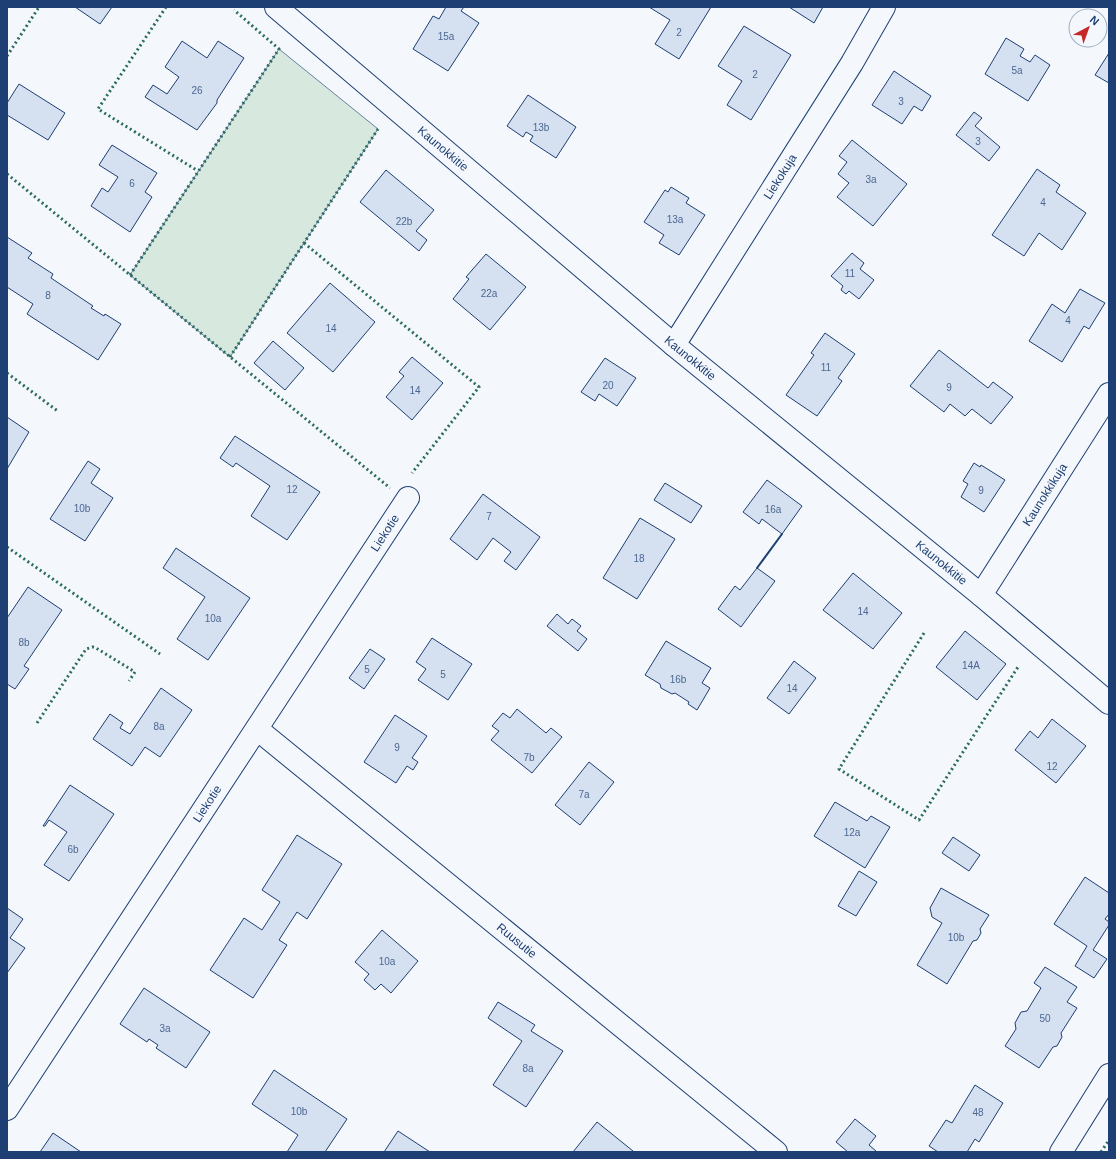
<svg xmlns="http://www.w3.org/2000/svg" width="1116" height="1159" viewBox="0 0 1116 1159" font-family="Arial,sans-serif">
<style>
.green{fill:#d7e8df;stroke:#687fa3}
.building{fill:#d5e0f0;stroke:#1d3f73}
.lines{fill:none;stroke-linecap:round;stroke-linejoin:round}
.minor-casing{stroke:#1d3f73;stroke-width:24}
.minor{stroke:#f4f7fb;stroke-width:22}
.hedge{stroke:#2c6c60;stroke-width:3;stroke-dasharray:2 3;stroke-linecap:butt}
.wall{stroke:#1d3f73;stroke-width:2}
.labels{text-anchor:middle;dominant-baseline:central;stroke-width:3;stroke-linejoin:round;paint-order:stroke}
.number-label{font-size:10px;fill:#4b6792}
.street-label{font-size:12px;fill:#1d3f73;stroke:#f4f7fb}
</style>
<rect width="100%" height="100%" fill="#f4f7fb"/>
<path class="green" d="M 279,49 L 378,129 L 230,357 L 130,275 Z"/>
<path class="building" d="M 75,7 L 112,7 L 100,24 Z
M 446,7 L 464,7 L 461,11 L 479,23 L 448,71 L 413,49 L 433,16 L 439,19 Z
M 649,7 L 711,7 L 679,59 L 655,44 L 670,20 Z
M 789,7 L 823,7 L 814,23 Z
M 744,26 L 791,55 L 751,120 L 727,105 L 742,81 L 718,66 Z
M 1006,38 L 1024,49 L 1020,56 L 1030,62 L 1035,55 L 1050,65 L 1028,101 L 985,74 Z
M 182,41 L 207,58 L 218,41 L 244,58 L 217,100 L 217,103 L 197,130 L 145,97 L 153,85 L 167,94 L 179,77 L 165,67 Z
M 1109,53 L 1109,83 L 1095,75 Z
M 894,71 L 931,96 L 922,111 L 914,106 L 902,124 L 872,105 Z
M 19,84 L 65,113 L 48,140 L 7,115 L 7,103 Z
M 528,95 L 576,127 L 556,158 L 530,141 L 533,136 L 526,132 L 523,137 L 507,126 Z
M 974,112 L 982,118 L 975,126 L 1000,147 L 989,161 L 956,135 Z
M 852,140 L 907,184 L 873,226 L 837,197 L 849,183 L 838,174 L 847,162 L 839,156 Z
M 112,145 L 157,173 L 145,192 L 152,197 L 130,232 L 91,206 L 102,188 L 108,192 L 118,177 L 99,165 Z
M 1037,169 L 1060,185 L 1056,192 L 1086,213 L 1062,250 L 1039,233 L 1024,256 L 992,235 Z
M 386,170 L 434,210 L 416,231 L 427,240 L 419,251 L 360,202 Z
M 671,187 L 689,198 L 686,203 L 705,215 L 679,255 L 659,243 L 664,235 L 644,222 L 665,190 L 668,192 Z
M 7,237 L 32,253 L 28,258 L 53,274 L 51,278 L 93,306 L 91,308 L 104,316 L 105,314 L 121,324 L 98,360 L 27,314 L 33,304 L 7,287 Z
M 852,253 L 864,263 L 860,269 L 874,280 L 859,299 L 849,291 L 846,294 L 841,290 L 843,286 L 831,276 Z
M 486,254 L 526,287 L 490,330 L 453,299 L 469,279 L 466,277 Z
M 330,283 L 375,322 L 333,372 L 287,333 Z
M 1080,289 L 1105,303 L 1089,329 L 1084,326 L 1062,362 L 1029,341 L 1052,304 L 1065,313 Z
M 825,333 L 855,354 L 838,378 L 842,381 L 817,416 L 786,395 L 814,355 L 811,353 Z
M 273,341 L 304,368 L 285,390 L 254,363 Z
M 939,350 L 988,388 L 993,382 L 1013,397 L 991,424 L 972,409 L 965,416 L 950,404 L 944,412 L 910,386 Z
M 412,357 L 443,383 L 412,420 L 386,397 L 404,376 L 399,372 Z
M 605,358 L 636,378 L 617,406 L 599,394 L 595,401 L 581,392 Z
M 7,417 L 29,432 L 7,469 Z
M 235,436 L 320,492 L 287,540 L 251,516 L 270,486 L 236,463 L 233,467 L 220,458 Z
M 88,461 L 100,469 L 91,483 L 113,498 L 85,541 L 50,519 Z
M 974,463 L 980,467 L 981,465 L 1005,480 L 984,512 L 961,497 L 968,484 L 963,481 Z
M 767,480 L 802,506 L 782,534 L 762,519 L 759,524 L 743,512 Z
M 665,483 L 702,506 L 691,523 L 654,500 Z
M 483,494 L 540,537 L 516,570 L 504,561 L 511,552 L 493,538 L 477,560 L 450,539 Z
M 640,518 L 675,539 L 637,599 L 603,578 Z
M 176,548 L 250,598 L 208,660 L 177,639 L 205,597 L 163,568 Z
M 757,568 L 775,581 L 741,627 L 718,609 L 735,586 L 740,590 Z
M 853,573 L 902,613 L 873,649 L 823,610 Z
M 28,587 L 62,610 L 24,666 L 29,669 L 15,689 L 7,684 L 7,618 Z
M 557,614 L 568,624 L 572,619 L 581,626 L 577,631 L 587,639 L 578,651 L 547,626 Z
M 965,631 L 1006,664 L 977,700 L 936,667 Z
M 432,638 L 472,664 L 448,700 L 418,680 L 426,669 L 416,662 Z
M 666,641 L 711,668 L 702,683 L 710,688 L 697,710 L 688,704 L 689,702 L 675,693 L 672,694 L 661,688 L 660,684 L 645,675 Z
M 370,649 L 385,659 L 364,689 L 349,678 Z
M 794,661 L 816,678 L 789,714 L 767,698 Z
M 161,688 L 192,710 L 160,757 L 145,747 L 132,766 L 93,739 L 110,714 L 123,723 L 120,728 L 130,734 Z
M 517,709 L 546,733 L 551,728 L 562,737 L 532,773 L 491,740 L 499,731 L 492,726 L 503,713 L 510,718 Z
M 395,715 L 427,736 L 412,758 L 418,762 L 413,770 L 407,766 L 396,783 L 364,762 Z
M 1052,719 L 1086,746 L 1056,783 L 1015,750 L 1030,731 L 1038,738 Z
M 589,762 L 614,782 L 580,825 L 555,805 Z
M 70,785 L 114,814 L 69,881 L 44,865 L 67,832 L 49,820 L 45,826 L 43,826 Z
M 835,802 L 867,821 L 871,816 L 890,827 L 865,868 L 814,836 Z
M 297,835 L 342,864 L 307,919 L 297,912 L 279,940 L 287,945 L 253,998 L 210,970 L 244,918 L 262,930 L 280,902 L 262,890 Z
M 953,837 L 980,855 L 969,871 L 942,853 Z
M 859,871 L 877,882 L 856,916 L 838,906 Z
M 1085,877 L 1109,893 L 1109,914 L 1105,919 L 1109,922 L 1109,925 L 1093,950 L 1107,959 L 1094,978 L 1075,966 L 1087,946 L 1054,924 Z
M 941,888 L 989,915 L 980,929 L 981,933 L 977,940 L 973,941 L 947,984 L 917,965 L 942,923 L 932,917 L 930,908 Z
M 7,908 L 23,919 L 10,938 L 25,948 L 7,973 Z
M 382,930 L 418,961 L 391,993 L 381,984 L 375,990 L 364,980 L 369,974 L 355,962 Z
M 1045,967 L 1077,987 L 1067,1002 L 1077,1008 L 1061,1033 L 1062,1037 L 1057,1046 L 1053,1047 L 1039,1068 L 1005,1046 L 1016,1029 L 1015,1023 L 1021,1012 L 1027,1011 L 1041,988 L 1034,983 Z
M 144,988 L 210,1032 L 186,1068 L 156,1048 L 158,1045 L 149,1039 L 147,1042 L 120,1024 Z
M 498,1002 L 535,1025 L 531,1031 L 563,1051 L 526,1107 L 493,1085 L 522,1041 L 488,1018 Z
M 274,1070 L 347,1119 L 325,1152 L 287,1152 L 298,1135 L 252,1104 Z
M 975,1085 L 1003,1103 L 979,1142 L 975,1139 L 967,1152 L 938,1152 L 929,1146 L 946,1120 L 952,1123 Z
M 855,1119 L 876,1136 L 869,1145 L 876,1151 L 875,1152 L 848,1152 L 836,1142 Z
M 597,1122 L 633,1151 L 633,1152 L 573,1152 Z
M 398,1131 L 430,1152 L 384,1152 Z
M 53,1133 L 81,1152 L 40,1152 Z"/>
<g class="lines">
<g class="minor-casing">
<g id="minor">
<path id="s1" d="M 276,7 L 674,345 L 981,595 L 1109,703"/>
<path id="s2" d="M 674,345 L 852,63 L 884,7"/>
<path id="s3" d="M 981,595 L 1109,394"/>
<path id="s4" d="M 257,729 L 776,1152"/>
<path id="s5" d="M 7,1109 L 408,498"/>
<path d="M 1061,1152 L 1109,1075"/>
</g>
</g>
<use href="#minor" class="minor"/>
<path class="hedge" d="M 166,7 L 98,109 L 198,171
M 7,56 L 39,7
M 7,174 L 390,488
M 304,243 L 479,387 L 412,473
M 130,275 L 279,49 L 234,10
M 230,357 L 378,129
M 7,373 L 59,412
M 7,547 L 160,654
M 924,633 L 839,769 L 919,820 L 1018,667
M 37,723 L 86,649 L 93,647 L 96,648 L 135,672 L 129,681
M 1101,1152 L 1109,1140"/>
<path class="wall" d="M 757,568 L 782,534"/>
</g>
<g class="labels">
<g class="number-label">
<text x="679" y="32">2</text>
<text x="446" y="36">15a</text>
<text x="1017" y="70">5a</text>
<text x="755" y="74">2</text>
<text x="197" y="90">26</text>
<text x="901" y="101">3</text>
<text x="541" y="127">13b</text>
<text x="978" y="141">3</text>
<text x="871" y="179">3a</text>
<text x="132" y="183">6</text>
<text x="1043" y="202">4</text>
<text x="675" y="219">13a</text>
<text x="404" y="221">22b</text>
<text x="850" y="273">11</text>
<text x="489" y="293">22a</text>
<text x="48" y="295">8</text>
<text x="1068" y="320">4</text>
<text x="331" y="328">14</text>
<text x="826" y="367">11</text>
<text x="608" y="385">20</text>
<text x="949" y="387">9</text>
<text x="415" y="390">14</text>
<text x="292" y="489">12</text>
<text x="981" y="490">9</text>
<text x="82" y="508">10b</text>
<text x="773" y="509">16a</text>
<text x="489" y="516">7</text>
<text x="639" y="558">18</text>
<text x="863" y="611">14</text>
<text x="213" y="618">10a</text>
<text x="24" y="642">8b</text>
<text x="971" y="665">14A</text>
<text x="367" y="669">5</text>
<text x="443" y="674">5</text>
<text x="678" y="679">16b</text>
<text x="792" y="688">14</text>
<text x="159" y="726">8a</text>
<text x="397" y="747">9</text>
<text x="529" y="757">7b</text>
<text x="1052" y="766">12</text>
<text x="584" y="794">7a</text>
<text x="852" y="832">12a</text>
<text x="73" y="849">6b</text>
<text x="956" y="937">10b</text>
<text x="387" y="961">10a</text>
<text x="1045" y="1018">50</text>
<text x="165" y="1028">3a</text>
<text x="528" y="1068">8a</text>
<text x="299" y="1111">10b</text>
<text x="978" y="1112">48</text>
</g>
<g class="street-label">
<text stroke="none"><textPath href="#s1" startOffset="219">Kaunokkitie</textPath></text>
<text stroke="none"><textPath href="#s2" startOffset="199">Liekokuja</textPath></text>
<text stroke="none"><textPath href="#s1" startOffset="543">Kaunokkitie</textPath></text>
<text stroke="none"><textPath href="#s3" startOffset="119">Kaunokkikuja</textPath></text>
<text stroke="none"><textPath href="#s5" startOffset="689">Liekotie</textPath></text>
<text stroke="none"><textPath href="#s1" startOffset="867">Kaunokkitie</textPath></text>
<text stroke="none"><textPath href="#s5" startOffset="365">Liekotie</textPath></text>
<text stroke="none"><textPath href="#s4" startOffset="335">Ruusutie</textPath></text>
</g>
</g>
<rect width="1116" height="1159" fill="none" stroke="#1d3f73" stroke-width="16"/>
<g transform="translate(1088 28) rotate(41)"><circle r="19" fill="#f4f7fb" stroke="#9eadc5"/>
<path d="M0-3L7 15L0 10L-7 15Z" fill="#c62828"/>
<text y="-6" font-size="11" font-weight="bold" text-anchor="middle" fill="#1d3f73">N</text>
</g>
</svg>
